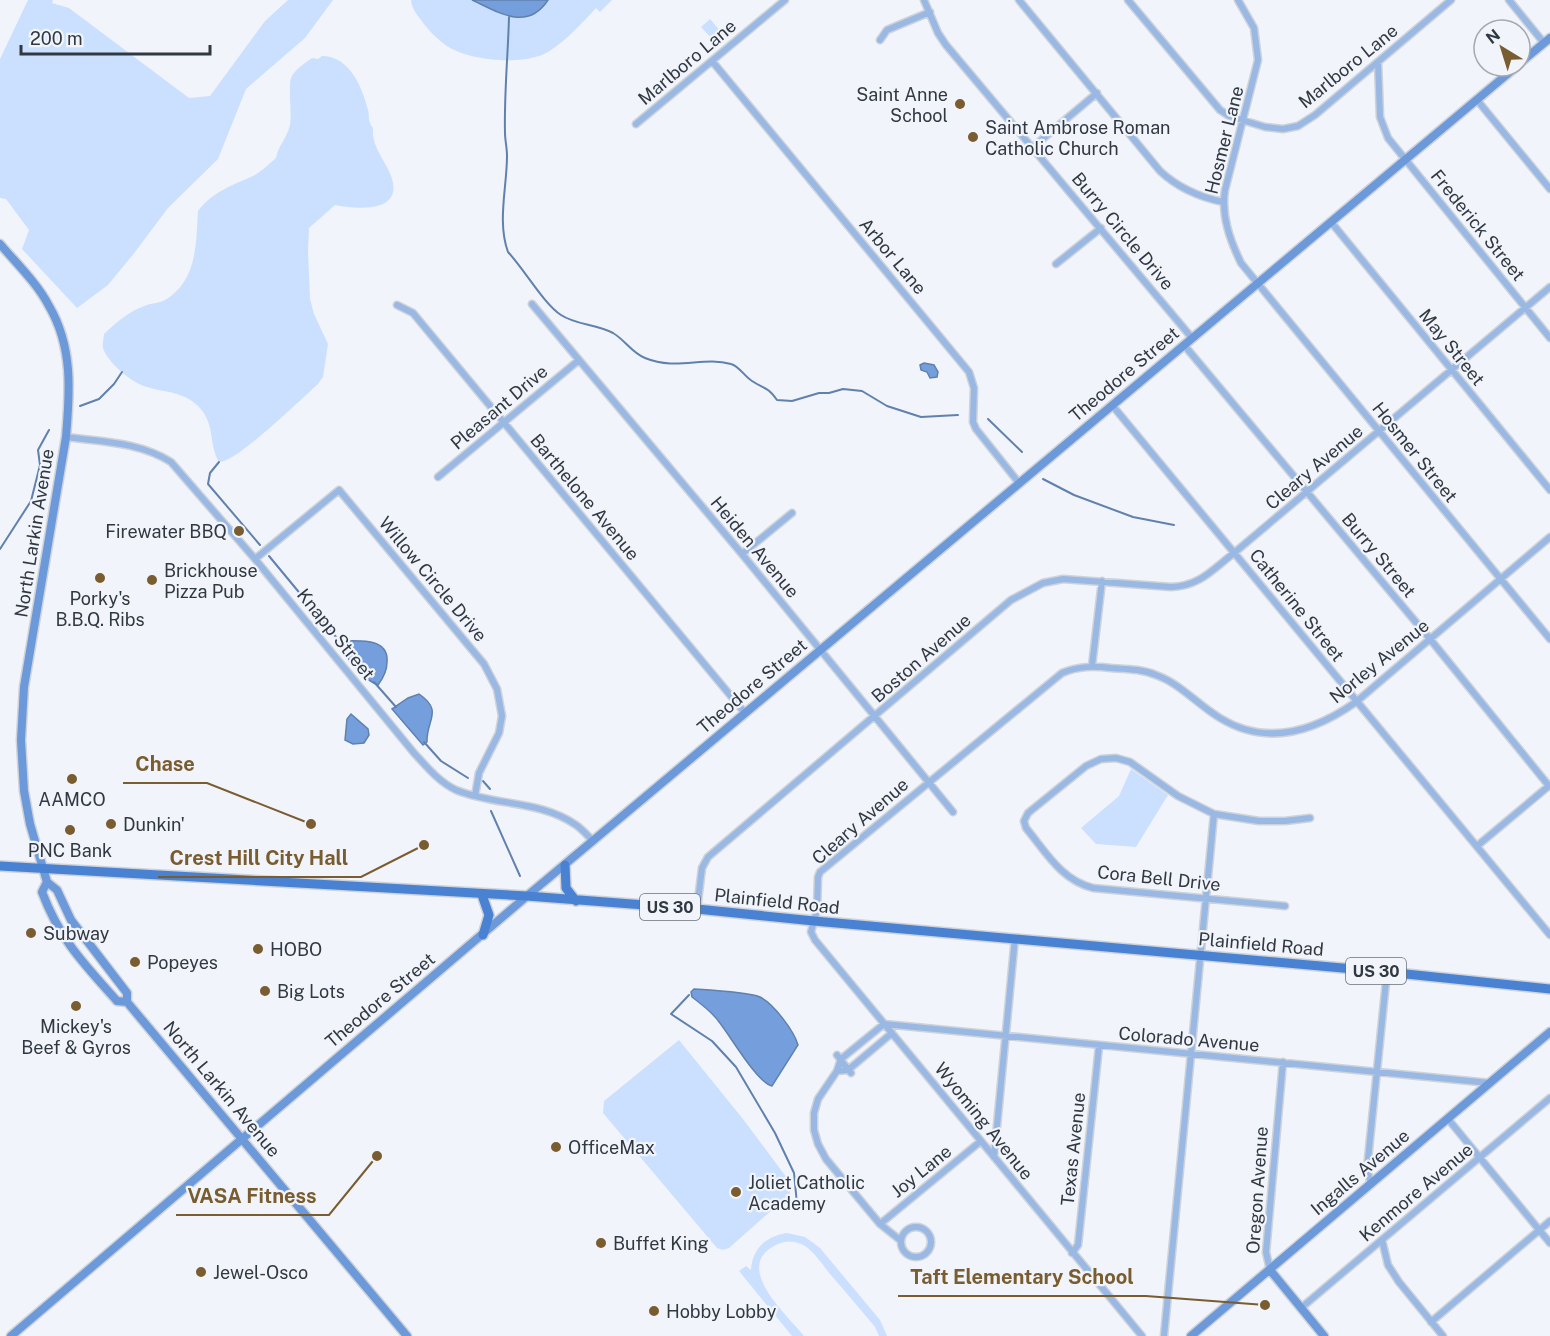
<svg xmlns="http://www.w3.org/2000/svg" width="1550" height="1336" viewBox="0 0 1550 1336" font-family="'Public Sans',sans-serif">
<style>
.green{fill:#cbe0fe}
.water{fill:#759fdc;stroke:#6080ae;stroke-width:1.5}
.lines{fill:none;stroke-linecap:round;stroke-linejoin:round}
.stream{stroke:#6080ae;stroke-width:2}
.street-casing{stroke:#ced2d9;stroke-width:9}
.secondary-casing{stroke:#ced2d9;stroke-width:11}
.primary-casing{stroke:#ced2d9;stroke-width:12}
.street{stroke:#99b8e4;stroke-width:6}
.secondary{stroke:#6c99da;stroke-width:8}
.primary{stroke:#4982d2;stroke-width:9}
.poi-dot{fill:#795c2f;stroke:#f1f4fa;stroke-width:2}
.labels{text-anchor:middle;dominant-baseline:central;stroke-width:4.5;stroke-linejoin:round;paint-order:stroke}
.shield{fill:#f1f4fa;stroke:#6a7079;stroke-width:1.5}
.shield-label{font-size:16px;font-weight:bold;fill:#303842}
.street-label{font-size:18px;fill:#303842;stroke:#f1f4fa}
.poi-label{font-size:18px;fill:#303842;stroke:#f1f4fa;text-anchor:start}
.leader{fill:none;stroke:#795c2f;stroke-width:2}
.callout-dot{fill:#795c2f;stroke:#f1f4fa;stroke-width:2}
.callout-label{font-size:20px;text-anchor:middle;font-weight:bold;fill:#795c2f;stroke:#f1f4fa;stroke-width:4.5;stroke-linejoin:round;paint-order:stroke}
</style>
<rect width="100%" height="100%" fill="#f1f4fa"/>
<path class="green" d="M 28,0 L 53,0 L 52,3 L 69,8 L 189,98 L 210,96 L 265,21 L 288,0 L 333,0 L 305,38 L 246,89 L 218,159 L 168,208 L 135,252 L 108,285 L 77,308 L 22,249 L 29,230 L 6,199 L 0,198 L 0,59 Z
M 411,0 L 472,0 L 509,17 L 546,3 L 548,0 L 612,0 L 600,12 L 596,8 C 582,23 566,41 548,52 C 525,66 469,61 447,46 C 437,39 428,30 421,20 C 416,13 412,9 411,0 Z
M 710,19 L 722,33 L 713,40 L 701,27 Z
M 322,56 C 349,56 362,86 368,110 C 370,117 367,121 373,128 C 371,146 385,160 391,176 C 405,214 356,209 335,205 L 309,228 L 308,250 L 310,299 L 314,314 L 328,344 L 323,377 L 317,385 C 301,399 236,463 219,462 C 208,443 216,424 198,406 C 182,391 167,393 147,387 C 133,384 107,362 103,348 C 102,344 104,338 104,334 C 118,321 129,311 147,305 C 153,303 160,303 165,300 C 197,281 196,245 198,211 C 212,192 233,185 253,176 C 261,172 269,164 276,158 C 278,146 287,138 290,125 C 292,112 288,87 291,78 C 294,70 305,63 312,58 L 318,59 Z
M 1131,769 L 1168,795 L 1136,847 L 1096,844 L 1081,828 L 1119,796 Z
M 679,1040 L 743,1119 L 790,1182 L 790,1194 L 729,1248 L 723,1250 L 717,1248 L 603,1113 L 604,1101 Z
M 787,1233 L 805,1237 L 820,1248 L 880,1320 L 887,1336 L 879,1336 L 875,1327 C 860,1309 845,1291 830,1274 C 822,1264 815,1253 805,1246 C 795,1240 784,1240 774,1246 C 733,1268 788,1316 804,1336 L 792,1336 L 739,1271 L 746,1266 L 751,1270 C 752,1249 766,1236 787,1233 Z"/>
<path class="water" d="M 472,0 L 548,0 C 527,32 498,12 472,0 Z
M 924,363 L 934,365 L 938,372 L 937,377 L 930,378 L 927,372 L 921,370 L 920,365 Z
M 341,641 C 358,641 389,637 387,662 C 387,671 384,677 378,685 C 362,679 348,659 339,645 Z
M 419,694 C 444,711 426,720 427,742 L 423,745 L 392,709 L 408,698 Z
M 351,714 L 368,729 L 369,735 L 364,743 L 353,744 L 345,740 L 347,719 Z
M 694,989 C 709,990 747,992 760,997 C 774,1004 794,1031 798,1045 L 772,1086 C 756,1082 729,1033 716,1018 C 709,1010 700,1003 692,997 L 691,992 Z"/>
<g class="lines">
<path class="stream" d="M 509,17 C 508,56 504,94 505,133 C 505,140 507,148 507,156 C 507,187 497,222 508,252 C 524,269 544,304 561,315 C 576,325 596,324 613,333 C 625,340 632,353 645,358 C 677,371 703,356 731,364 C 739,366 745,377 752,381 C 764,389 767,386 777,400 L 792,401 L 819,393 L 829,393 L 843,389 L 862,391 L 887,406 L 921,417 L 958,415
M 80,406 L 99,399 L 114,384 L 122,372
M 988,419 L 1022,452
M 219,462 L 210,473 L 208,484 L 260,545
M 1043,479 L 1074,495 L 1133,517 L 1174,525
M 0,549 L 31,501 L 40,465 L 38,450 L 49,430
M 269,556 L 341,643
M 374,682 L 396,707
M 424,742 L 441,761 L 468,778
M 483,781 L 490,789
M 491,811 L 520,876
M 689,995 L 671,1014 L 712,1041 L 736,1067 L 775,1133 L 794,1173 L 797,1204"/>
<g class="street-casing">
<path id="street" d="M 924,0 L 938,33 L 946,45 L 1192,338
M 1019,0 L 1160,171 C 1178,188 1199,197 1223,202
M 1128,0 L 1220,110 L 1229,116 L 1265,127 L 1283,129 L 1298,126 L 1315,115 L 1451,0
M 1238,0 L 1254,28 L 1258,60 L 1225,190 C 1221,216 1230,240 1241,263 L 1550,639
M 1509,0 L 1544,43
M 880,40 L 887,30 L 930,12
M 712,61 L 969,372 L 974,388 L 973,422 L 976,429 L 1019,483
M 1378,62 L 1380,117 L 1388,138 L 1550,338
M 1477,100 L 1550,189
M 636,124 L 785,0
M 1033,147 L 1097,93
M 1331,222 L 1550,490
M 1056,264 L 1101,228
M 532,304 L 742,554 L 953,812
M 397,305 L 413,313 L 745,713
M 1184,345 L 1430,639 L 1549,786
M 1112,405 L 1550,935
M 66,437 C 103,442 139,442 171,462 L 255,559 L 414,753 C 427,767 439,782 456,790 C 495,806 540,800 576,825 C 582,829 588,836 593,841
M 438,477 L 579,360
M 742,554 L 792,513
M 255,559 L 339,490 L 484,664 L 497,689 L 502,716 L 499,733 L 479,773 L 475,796
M 1092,666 L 1102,581
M 1477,846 L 1550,785
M 1285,906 L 1093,888 C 1061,880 1046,852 1026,828 L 1024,821 L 1028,813 L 1086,766 L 1101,759 L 1116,758 L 1130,762 L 1178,796 L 1214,814 L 1259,821 L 1285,821 L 1310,818
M 697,909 L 702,868 L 708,857 L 1011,600 L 1043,583 L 1063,579 L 1171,587 C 1200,586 1213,569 1234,553 L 1550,287
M 837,1055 L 851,1073
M 837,1071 L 848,1070 L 892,1033
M 1448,1119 L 1550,1243
M 994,1157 L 1015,938
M 1371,1184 L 1367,1169 L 1387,972
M 880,1224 L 981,1141
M901 1242a15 15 0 1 1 30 0a15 15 0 1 1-30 0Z
M 900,1240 L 880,1224 L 826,1159 L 818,1144 L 814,1130 L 814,1113 L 818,1099 L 837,1071 L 841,1059 L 884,1024 L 1490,1083
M 1382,1240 L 1388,1265 L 1399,1282 L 1443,1336
M 1072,1253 L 1078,1245 L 1099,1046
M 1270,1270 L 1266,1252 L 1283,1062
M 1301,1308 L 1550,1098
M 1431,1322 L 1550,1221
M 1142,1336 L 815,940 L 811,932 L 817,910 L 818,877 L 820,872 L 1062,673 C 1079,666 1093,666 1111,668 C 1126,669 1142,669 1156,675 C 1181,684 1198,705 1220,718 C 1267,747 1315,731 1356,702 L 1550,537
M 1164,1336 L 1214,814"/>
</g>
<g class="secondary-casing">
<path id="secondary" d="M 1520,63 L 1550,38
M 0,244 C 17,264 37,283 49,306 C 73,347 70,391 66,437 L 24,687 L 21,740 L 24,791 L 30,824 L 47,882 L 57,890 L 71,920 L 127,993 L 127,1002 L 407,1336
M 47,882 L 42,892 C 60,940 84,964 117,1001 L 127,1002
M 1270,1270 L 1324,1336
M 11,1336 L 527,896 L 1517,66
M 1191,1336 L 1550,1032"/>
</g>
<g class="primary-casing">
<path id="primary" d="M 565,865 L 566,888 L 576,901
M 0,866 L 527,896 L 697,909 L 814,921 L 1387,972 L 1550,989
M 482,895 L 489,915 L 483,935"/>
</g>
<use href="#street" class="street"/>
<use href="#secondary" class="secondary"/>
<use href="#primary" class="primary"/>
</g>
<g class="poi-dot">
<circle cx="960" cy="104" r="6"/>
<circle cx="973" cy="137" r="6"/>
<circle cx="239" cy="531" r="6"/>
<circle cx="100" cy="578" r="6"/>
<circle cx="152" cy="580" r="6"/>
<circle cx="72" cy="779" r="6"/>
<circle cx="111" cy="824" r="6"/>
<circle cx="70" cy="830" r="6"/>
<circle cx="31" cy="933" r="6"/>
<circle cx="258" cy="949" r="6"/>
<circle cx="135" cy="962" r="6"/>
<circle cx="265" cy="991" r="6"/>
<circle cx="76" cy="1006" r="6"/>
<circle cx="556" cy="1147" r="6"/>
<circle cx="736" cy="1192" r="6"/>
<circle cx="601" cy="1243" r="6"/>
<circle cx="201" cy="1272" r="6"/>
<circle cx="654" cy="1311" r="6"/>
</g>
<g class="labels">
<g class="shield">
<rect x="640" y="894" width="60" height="26" rx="4.5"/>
<rect x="1346" y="958" width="60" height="26" rx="4.5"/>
</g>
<g class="shield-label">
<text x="670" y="907">US 30</text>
<text x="1376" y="971">US 30</text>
</g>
<g class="street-label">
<text transform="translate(687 62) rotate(-40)">Marlboro Lane</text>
<text transform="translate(1348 66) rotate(-39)">Marlboro Lane</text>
<text transform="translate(1224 140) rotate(-76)">Hosmer Lane</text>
<text transform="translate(1478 225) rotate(51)">Frederick Street</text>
<text transform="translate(1123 231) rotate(50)">Burry Circle Drive</text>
<text transform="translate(893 256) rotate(50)">Arbor Lane</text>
<text transform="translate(1452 347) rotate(51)">May Street</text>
<text transform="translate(1124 374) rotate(-40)">Theodore Street</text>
<text transform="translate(499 407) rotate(-40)">Pleasant Drive</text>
<text transform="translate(1415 452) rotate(51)">Hosmer Street</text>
<text transform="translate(1314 467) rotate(-40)">Cleary Avenue</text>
<text transform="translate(585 497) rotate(50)">Barthelone Avenue</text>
<text transform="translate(34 533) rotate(-81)">North Larkin Avenue</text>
<text transform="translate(755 547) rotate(50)">Heiden Avenue</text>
<text transform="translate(1379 555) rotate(50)">Burry Street</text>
<text transform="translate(433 579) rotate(50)">Willow Circle Drive</text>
<text transform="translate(1297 605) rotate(51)">Catherine Street</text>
<text transform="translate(336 634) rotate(51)">Knapp Street</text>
<text transform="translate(921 658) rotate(-41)">Boston Avenue</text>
<text transform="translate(1379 661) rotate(-39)">Norley Avenue</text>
<text transform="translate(752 686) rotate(-40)">Theodore Street</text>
<text transform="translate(860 821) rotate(-41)">Cleary Avenue</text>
<text transform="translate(1159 878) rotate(6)">Cora Bell Drive</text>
<text transform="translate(777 901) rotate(6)">Plainfield Road</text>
<text transform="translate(1261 944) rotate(5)">Plainfield Road</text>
<text transform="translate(380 1000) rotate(-40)">Theodore Street</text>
<text transform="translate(1189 1039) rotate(5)">Colorado Avenue</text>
<text transform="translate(222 1089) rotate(50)">North Larkin Avenue</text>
<text transform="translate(984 1121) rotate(51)">Wyoming Avenue</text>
<text transform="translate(1073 1149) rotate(-84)">Texas Avenue</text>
<text transform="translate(921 1171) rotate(-39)">Joy Lane</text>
<text transform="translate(1360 1172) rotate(-40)">Ingalls Avenue</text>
<text transform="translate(1257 1190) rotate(-86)">Oregon Avenue</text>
<text transform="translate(1416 1192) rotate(-40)">Kenmore Avenue</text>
</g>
<g class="poi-label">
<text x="948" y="94" text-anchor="end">Saint Anne<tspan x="948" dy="21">School</tspan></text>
<text x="985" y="127">Saint Ambrose Roman<tspan x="985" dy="21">Catholic Church</tspan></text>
<text x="227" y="531" text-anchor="end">Firewater BBQ</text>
<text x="164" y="570">Brickhouse<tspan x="164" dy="21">Pizza Pub</tspan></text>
<text x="100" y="598" text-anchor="middle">Porky's<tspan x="100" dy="21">B.B.Q. Ribs</tspan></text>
<text x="72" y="799" text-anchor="middle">AAMCO</text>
<text x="123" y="824">Dunkin'</text>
<text x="70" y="850" text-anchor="middle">PNC Bank</text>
<text x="43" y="933">Subway</text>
<text x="270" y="949">HOBO</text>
<text x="147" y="962">Popeyes</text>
<text x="277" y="991">Big Lots</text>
<text x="76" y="1026" text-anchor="middle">Mickey's<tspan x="76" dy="21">Beef &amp; Gyros</tspan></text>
<text x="568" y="1147">OfficeMax</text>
<text x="748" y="1182">Joliet Catholic<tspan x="748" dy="21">Academy</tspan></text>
<text x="613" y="1243">Buffet King</text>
<text x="213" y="1272">Jewel-Osco</text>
<text x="666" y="1311">Hobby Lobby</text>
</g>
</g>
<path class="leader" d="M311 824L207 783H123M424 845L361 877H158M377 1156L329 1215H176M1265 1305L1146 1296H898"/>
<g class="callout-dot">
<circle cx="311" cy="824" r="6"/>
<circle cx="424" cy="845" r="6"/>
<circle cx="377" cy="1156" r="6"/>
<circle cx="1265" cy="1305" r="6"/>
</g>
<g class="callout-label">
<text x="165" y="771">Chase</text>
<text x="259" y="865">Crest Hill City Hall</text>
<text x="252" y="1203">VASA Fitness</text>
<text x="1022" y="1284">Taft Elementary School</text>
</g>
<g transform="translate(1502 48) rotate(322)"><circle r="28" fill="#f1f4fa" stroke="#a4a9b0" stroke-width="1.5"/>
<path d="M0-4.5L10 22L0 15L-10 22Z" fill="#795c2f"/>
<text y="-9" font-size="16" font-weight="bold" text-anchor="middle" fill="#303842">N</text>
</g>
<path d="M21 45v9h189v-9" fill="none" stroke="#303842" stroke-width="3"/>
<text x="30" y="45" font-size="18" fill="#303842" stroke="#f1f4fa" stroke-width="4.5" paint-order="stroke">200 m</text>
</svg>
